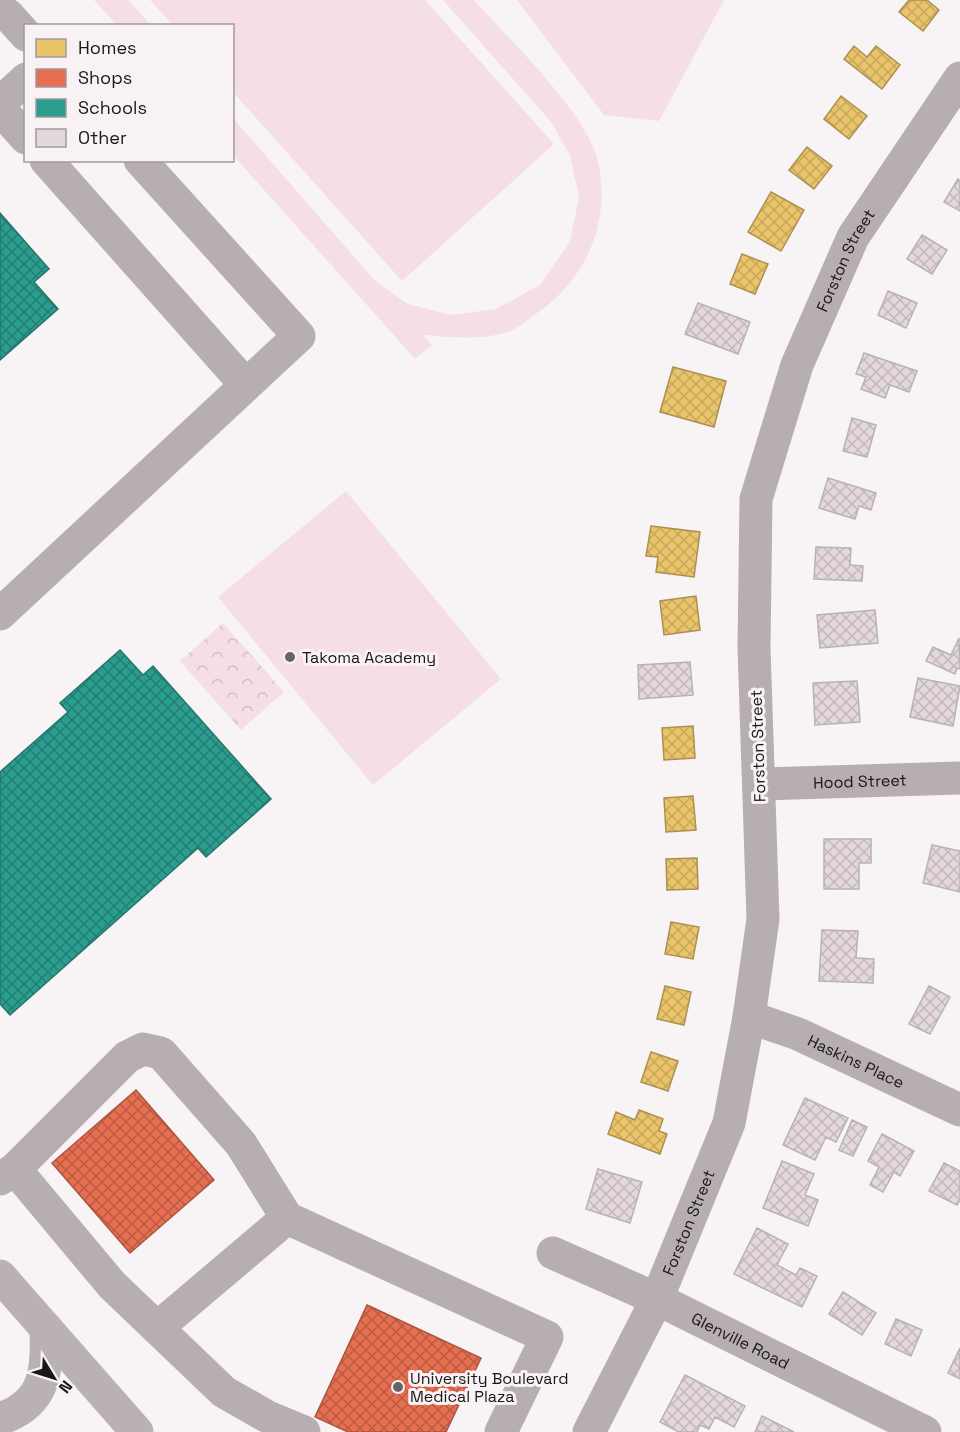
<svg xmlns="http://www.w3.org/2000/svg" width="960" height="1432" viewBox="0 0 960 1432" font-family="'Space Grotesk',sans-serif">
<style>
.forest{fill:url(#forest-crowns)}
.pitch{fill:#f5dee7}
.homes{fill:url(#homes-cross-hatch);stroke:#ab9051;stroke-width:1.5}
.shops{fill:url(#shops-cross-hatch);stroke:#a95540;stroke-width:1.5}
.schools{fill:url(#schools-cross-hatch);stroke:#25756b;stroke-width:1.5}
.building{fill:url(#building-cross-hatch);stroke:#b6b3b4;stroke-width:1.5}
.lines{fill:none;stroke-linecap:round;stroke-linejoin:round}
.minor{stroke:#b7aeb2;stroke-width:33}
.major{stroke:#b9b1b4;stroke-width:33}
.poi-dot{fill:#676465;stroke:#f9f2f5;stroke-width:2}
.labels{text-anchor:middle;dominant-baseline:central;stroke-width:6;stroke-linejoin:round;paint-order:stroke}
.street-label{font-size:16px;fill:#191718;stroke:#f9f2f5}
.poi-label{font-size:16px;fill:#191718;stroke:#f9f2f5;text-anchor:start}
</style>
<defs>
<pattern id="forest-crowns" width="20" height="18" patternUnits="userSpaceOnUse" patternTransform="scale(1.5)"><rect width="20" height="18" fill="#f5dee7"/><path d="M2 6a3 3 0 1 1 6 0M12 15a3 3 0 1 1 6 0" fill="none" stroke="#d1bec5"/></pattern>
<pattern id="homes-cross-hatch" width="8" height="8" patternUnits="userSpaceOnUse" patternTransform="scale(1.5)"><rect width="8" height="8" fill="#e9c46a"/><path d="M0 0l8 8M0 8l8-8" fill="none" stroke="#c7a85b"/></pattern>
<pattern id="shops-cross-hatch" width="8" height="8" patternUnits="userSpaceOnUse" patternTransform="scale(1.5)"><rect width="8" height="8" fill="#e76f51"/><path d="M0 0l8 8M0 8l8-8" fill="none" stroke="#ba5a42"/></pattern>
<pattern id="schools-cross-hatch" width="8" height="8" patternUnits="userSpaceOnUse" patternTransform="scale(1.5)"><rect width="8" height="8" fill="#2a9d8f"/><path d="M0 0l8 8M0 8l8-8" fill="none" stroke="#237f74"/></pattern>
<pattern id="building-cross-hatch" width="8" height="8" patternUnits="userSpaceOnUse" patternTransform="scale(1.5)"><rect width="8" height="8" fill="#e4d8dd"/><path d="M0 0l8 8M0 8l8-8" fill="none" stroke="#c3b9bd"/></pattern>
</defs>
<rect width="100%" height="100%" fill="#f8f3f5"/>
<path class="forest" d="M 223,623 L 284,692 L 241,730 L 180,661 Z"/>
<path class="pitch" d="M 94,0 L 128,0 L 151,25 L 117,25 Z
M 150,0 L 425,0 L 554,144 L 402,281 L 233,92 L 232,26 L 173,25 Z
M 443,0 L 474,0 C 508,38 585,112 597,158 C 613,221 586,281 533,316 C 526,321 518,328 510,331 C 482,341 452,337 423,335 L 432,345 L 415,359 L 233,155 L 233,118 L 375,281 L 408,304 L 451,315 L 496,309 L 540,285 L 570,242 L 579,197 L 570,155 L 552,123 Z
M 517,0 L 724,0 L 659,121 L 604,115 Z
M 346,491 L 501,679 L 373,785 L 218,597 Z"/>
<path class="homes" d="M 909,0 L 927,0 L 939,10 L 923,31 L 899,12 Z
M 854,46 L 867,57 L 876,46 L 900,65 L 882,89 L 844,59 Z
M 841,96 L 867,116 L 849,139 L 824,119 Z
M 807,147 L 832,166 L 814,189 L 789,170 Z
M 771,192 L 804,210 L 781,251 L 748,232 Z
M 742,254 L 768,264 L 755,294 L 730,284 Z
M 673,367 L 726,381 L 714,427 L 660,412 Z
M 651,526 L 700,532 L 694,577 L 656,572 L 658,557 L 646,556 Z
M 696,596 L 700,630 L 664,635 L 660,601 Z
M 693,726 L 695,758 L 664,760 L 662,728 Z
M 693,796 L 696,830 L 666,832 L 664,798 Z
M 697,858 L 698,889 L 667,890 L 666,859 Z
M 671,922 L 699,927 L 693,959 L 665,954 Z
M 665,986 L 691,992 L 684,1025 L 657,1019 Z
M 651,1052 L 678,1061 L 668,1091 L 641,1082 Z
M 639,1110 L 663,1119 L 659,1131 L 667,1134 L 660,1154 L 608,1134 L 616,1112 L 635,1120 Z"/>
<path class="shops" d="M 136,1090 L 214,1180 L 130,1253 L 52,1163 Z
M 367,1305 L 481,1358 L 446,1432 L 348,1432 L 315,1417 Z"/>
<path class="schools" d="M 0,213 L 49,269 L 34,282 L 58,309 L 0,360 Z
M 120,650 L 143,675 L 153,666 L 271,799 L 206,857 L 198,848 L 10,1015 L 0,1004 L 0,772 L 68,712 L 60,703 Z"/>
<path class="building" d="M 958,179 L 960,181 L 960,211 L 944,202 Z
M 922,235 L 947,250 L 932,274 L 907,259 Z
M 888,291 L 917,303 L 906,328 L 878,315 Z
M 698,303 L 750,322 L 738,354 L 685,334 Z
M 864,353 L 917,371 L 909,392 L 890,385 L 885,398 L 861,389 L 866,377 L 856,374 Z
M 852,418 L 876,425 L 867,457 L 843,451 Z
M 828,478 L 876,493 L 871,510 L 859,506 L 855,519 L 819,508 Z
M 816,547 L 851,548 L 850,565 L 863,566 L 862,581 L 814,579 Z
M 875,610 L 878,643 L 820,648 L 817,615 Z
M 959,638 L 960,669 L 957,668 L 955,674 L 926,661 L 933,647 L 951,655 Z
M 690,662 L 693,695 L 639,699 L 638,665 Z
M 918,678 L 960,686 L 953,726 L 910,717 Z
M 857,681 L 860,722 L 815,725 L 813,683 Z
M 824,839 L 871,839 L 871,863 L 859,863 L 859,889 L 824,889 Z
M 932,845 L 960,851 L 960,892 L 923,883 Z
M 822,930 L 858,931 L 856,958 L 874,959 L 873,983 L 819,981 Z
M 929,986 L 950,997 L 930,1034 L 909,1024 Z
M 805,1098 L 848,1118 L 836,1142 L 826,1137 L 815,1160 L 783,1145 Z
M 852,1120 L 867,1127 L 853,1156 L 839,1150 Z
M 882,1134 L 914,1151 L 900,1176 L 894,1172 L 883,1192 L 870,1185 L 879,1167 L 868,1161 Z
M 782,1161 L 814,1174 L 805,1195 L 818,1200 L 808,1226 L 763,1208 Z
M 944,1163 L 960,1171 L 960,1200 L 957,1205 L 929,1191 Z
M 598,1169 L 642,1182 L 630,1223 L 586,1209 Z
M 757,1228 L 788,1244 L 777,1265 L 796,1275 L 800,1268 L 817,1276 L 802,1307 L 734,1274 Z
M 843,1292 L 876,1313 L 862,1335 L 829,1314 Z
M 896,1319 L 922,1330 L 911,1356 L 885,1344 Z
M 960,1348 L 960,1379 L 948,1373 Z
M 685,1375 L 745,1406 L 734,1427 L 715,1417 L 709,1429 L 700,1425 L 697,1432 L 679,1432 L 660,1422 Z
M 762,1416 L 794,1432 L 755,1432 Z"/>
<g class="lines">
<g class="minor">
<path d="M 0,13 L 8,15 L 26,35"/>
<path d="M 0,103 L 26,79"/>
<path d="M 0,109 L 26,138"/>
<path d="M 46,160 L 246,385"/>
<path d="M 0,614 L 299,336 L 140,160"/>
<path id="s1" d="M 760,784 L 960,778"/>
<path id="s2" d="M 749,1017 L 798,1034 L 960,1110"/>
<path d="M 15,1169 L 112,1285 L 224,1392 L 268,1417 L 304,1432"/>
<path d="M 0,1179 L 15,1169 L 127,1057 L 143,1049 L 161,1053 L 241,1144 L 287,1218 L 547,1337 L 501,1432"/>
<path id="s3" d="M 553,1253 L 657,1299 L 925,1432"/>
<path d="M 157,1328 L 287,1218"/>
<path id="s4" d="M 589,1432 L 657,1299 L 729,1123 L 749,1017 L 763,919 L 754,648 L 756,499 L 797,365 L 853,237 L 960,78"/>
</g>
<path class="major" d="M 0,1276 L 137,1432
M 0,1419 C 47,1403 47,1370 46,1328"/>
</g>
<g class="poi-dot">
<circle cx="290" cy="657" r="6"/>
<circle cx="398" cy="1387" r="6"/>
</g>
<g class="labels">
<g class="street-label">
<text stroke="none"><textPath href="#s4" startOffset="1222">Forston Street</textPath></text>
<text transform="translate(758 746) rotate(-92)">Forston Street</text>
<text stroke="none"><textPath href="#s1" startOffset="100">Hood Street</textPath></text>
<text stroke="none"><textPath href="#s2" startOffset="116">Haskins Place</textPath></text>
<text stroke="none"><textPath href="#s4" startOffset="232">Forston Street</textPath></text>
<text stroke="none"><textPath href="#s3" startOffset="207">Glenville Road</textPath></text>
</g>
<g class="poi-label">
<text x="302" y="657">Takoma Academy</text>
<text x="410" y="1378">University Boulevard<tspan x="410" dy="18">Medical Plaza</tspan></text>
</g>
</g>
<rect x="24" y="24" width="210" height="138" fill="#f9f2f5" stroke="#9f9a9d" stroke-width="1.5"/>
<rect x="36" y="39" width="30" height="18" fill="#e9c46a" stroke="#9f9a9d" stroke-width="1.5"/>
<text x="78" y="54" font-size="18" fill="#191718">Homes</text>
<rect x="36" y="69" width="30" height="18" fill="#e76f51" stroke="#9f9a9d" stroke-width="1.5"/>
<text x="78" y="84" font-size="18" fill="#191718">Shops</text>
<rect x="36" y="99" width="30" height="18" fill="#2a9d8f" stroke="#9f9a9d" stroke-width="1.5"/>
<text x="78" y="114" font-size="18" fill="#191718">Schools</text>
<rect x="36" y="129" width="30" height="18" fill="#e4d8dd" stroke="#9f9a9d" stroke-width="1.5"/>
<text x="78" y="144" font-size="18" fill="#191718">Other</text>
<g transform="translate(54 1378) rotate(128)" stroke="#f9f2f5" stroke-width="4.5" paint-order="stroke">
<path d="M0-4.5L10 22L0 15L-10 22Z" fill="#191718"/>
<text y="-9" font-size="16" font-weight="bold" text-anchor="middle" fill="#191718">N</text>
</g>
</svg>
